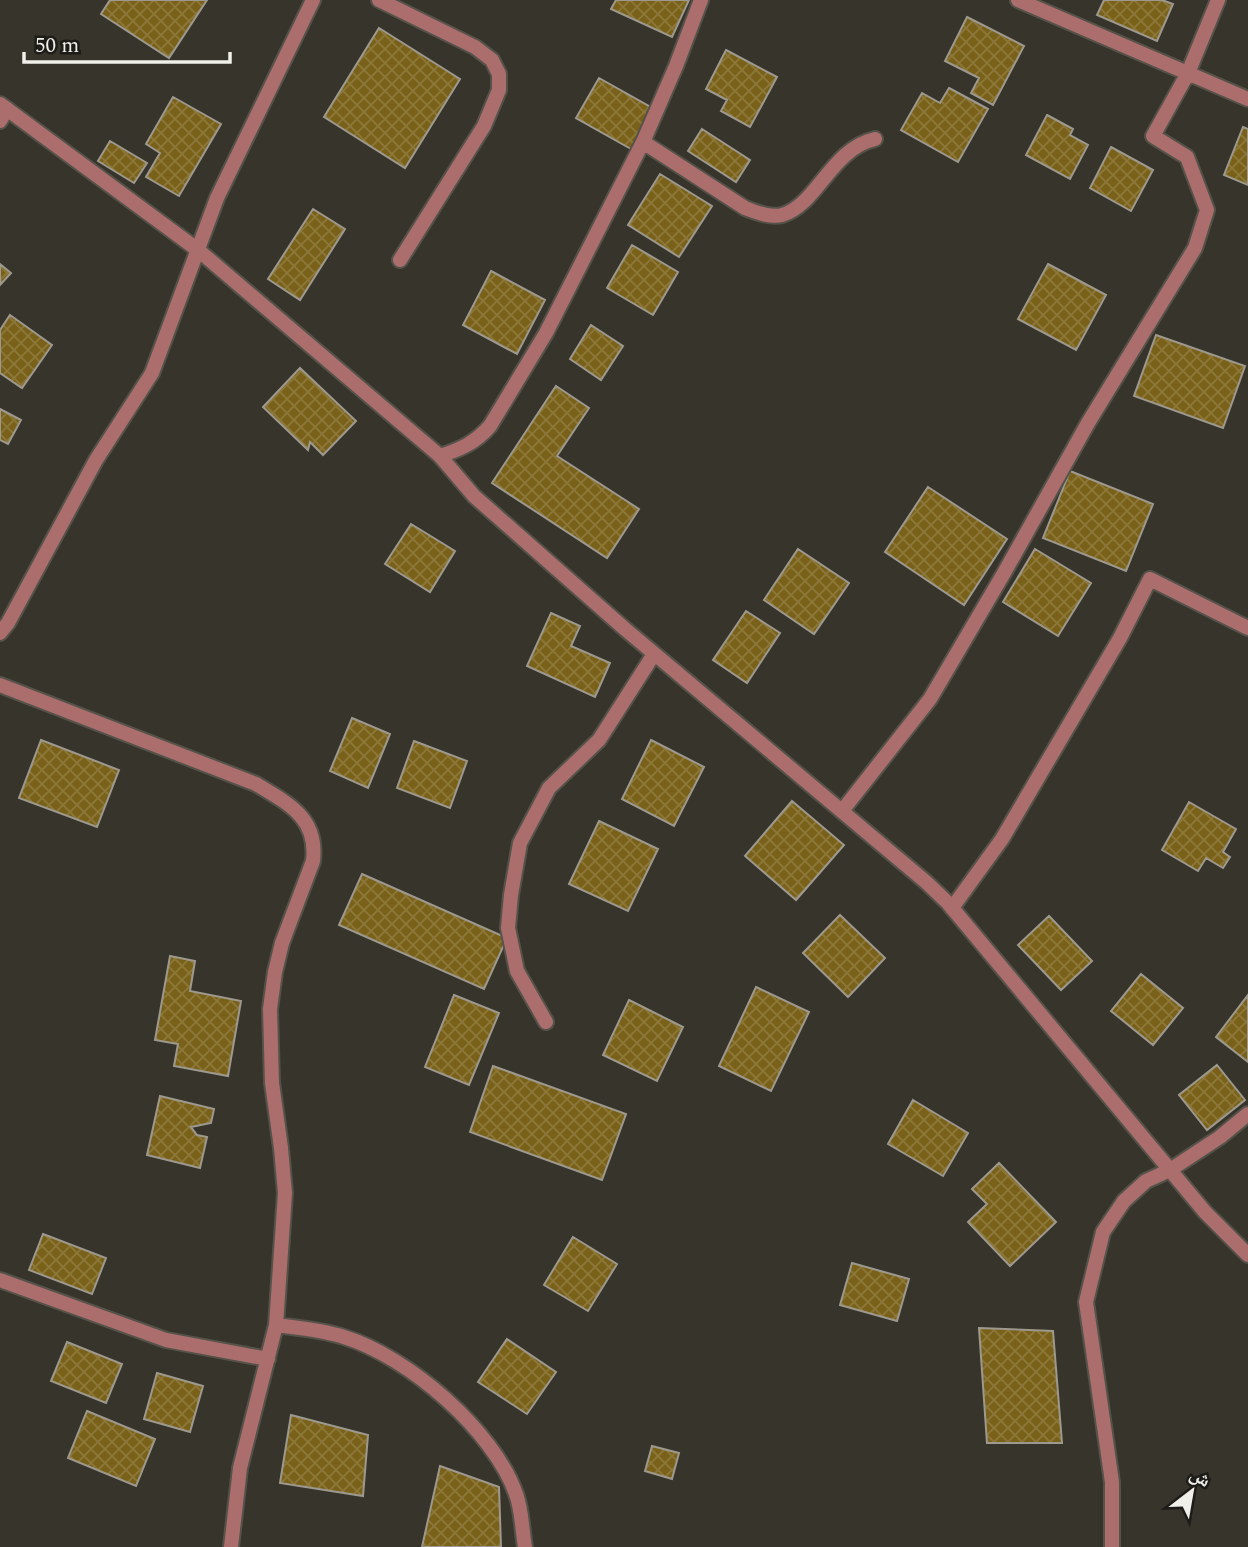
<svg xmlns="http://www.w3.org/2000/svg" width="1248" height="1547" viewBox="0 0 1248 1547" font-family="Spectral,'Noto Naskh Arabic',serif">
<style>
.building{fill:url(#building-cross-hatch);stroke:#9d998e;stroke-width:2}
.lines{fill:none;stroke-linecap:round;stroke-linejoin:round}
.minor-casing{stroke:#555249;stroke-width:18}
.tertiary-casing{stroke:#555249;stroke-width:18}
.minor{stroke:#ab6e6d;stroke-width:14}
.tertiary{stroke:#ab6e6d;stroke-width:14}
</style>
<defs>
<pattern id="building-cross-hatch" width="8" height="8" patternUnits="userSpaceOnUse" patternTransform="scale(1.75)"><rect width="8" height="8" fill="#7a6119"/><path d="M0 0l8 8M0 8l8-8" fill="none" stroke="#8d783a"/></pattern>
</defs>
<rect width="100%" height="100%" fill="#37342b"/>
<path class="building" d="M 110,0 L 207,0 L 169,58 L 101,14 Z
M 616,0 L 689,0 L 672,37 L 611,9 Z
M 1104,0 L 1162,0 L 1173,4 L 1157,41 L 1097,15 Z
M 967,17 L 1024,46 L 993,105 L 971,93 L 979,78 L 945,61 Z
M 379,28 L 460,79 L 405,168 L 324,117 Z
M 726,50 L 777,77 L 750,127 L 721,111 L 727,100 L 706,89 Z
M 599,78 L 654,109 L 631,149 L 576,118 Z
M 949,88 L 988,109 L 958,162 L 901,130 L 922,93 L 940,103 Z
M 173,97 L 221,124 L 179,196 L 146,177 L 160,153 L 146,144 Z
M 1047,115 L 1073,129 L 1070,135 L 1088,145 L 1070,179 L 1026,155 Z
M 1243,127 L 1248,129 L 1248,185 L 1224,175 Z
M 702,129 L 750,160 L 736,182 L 688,151 Z
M 110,141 L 147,163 L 134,183 L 98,161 Z
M 1111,147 L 1153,170 L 1131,211 L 1090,188 Z
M 660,174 L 712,206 L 679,257 L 628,225 Z
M 313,209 L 345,229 L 300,300 L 268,279 Z
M 632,245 L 678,272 L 653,315 L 607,288 Z
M 0,264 L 11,273 L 0,285 Z
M 1048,264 L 1106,295 L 1076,350 L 1018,319 Z
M 491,271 L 545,300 L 517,354 L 463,325 Z
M 10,315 L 52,345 L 22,388 L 0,373 L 0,330 Z
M 591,325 L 623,346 L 601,380 L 570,359 Z
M 1156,335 L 1245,366 L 1223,428 L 1134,396 Z
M 300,368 L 356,421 L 323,455 L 310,442 L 308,450 L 263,407 Z
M 556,386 L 589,408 L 557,456 L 639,509 L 607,558 L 492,483 Z
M 0,409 L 21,420 L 8,444 L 0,440 Z
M 1070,471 L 1153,504 L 1126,571 L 1043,538 Z
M 928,487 L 1007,539 L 964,605 L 885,552 Z
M 411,524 L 455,551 L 430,592 L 385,564 Z
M 798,549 L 849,583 L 814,634 L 764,600 Z
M 1035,549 L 1091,583 L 1058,636 L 1003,602 Z
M 746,611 L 780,633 L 747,683 L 713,660 Z
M 551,613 L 580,626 L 571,646 L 610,663 L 595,697 L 527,666 Z
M 352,718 L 390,734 L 368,788 L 330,771 Z
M 41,740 L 119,770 L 97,827 L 19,798 Z
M 651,740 L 704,767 L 674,826 L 622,799 Z
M 414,741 L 467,761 L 450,808 L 397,788 Z
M 792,801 L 844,845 L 796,900 L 745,856 Z
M 1189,802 L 1236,829 L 1223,852 L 1230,857 L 1223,868 L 1206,858 L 1198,871 L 1162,850 Z
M 599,821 L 658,849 L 628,911 L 569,884 Z
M 362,874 L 507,938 L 484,989 L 339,925 Z
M 840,915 L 885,958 L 848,997 L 803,953 Z
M 1049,916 L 1092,961 L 1061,990 L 1018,945 Z
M 170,956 L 195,961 L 190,991 L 241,1001 L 228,1076 L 174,1066 L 178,1044 L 155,1040 Z
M 1141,974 L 1183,1008 L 1153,1045 L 1111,1011 Z
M 756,987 L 809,1012 L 771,1091 L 719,1066 Z
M 454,995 L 499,1013 L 469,1085 L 425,1067 Z
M 1248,995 L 1248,1062 L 1216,1037 Z
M 629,1000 L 683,1027 L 657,1081 L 603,1055 Z
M 1217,1065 L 1245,1100 L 1207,1130 L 1179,1095 Z
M 493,1066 L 626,1114 L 602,1180 L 470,1132 Z
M 160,1096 L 214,1109 L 211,1123 L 191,1127 L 197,1135 L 207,1137 L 200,1168 L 147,1155 Z
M 913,1100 L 968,1133 L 943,1176 L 888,1144 Z
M 999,1163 L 1056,1222 L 1010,1266 L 968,1222 L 987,1204 L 972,1189 Z
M 43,1234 L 106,1258 L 92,1294 L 29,1270 Z
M 573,1237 L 617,1264 L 588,1311 L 544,1285 Z
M 852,1263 L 909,1279 L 897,1321 L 840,1305 Z
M 979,1328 L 1053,1331 L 1062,1443 L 987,1443 Z
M 507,1339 L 556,1372 L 527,1414 L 478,1382 Z
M 67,1342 L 122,1364 L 106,1403 L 51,1381 Z
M 157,1373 L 203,1386 L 190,1432 L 144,1419 Z
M 87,1411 L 155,1439 L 136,1486 L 68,1458 Z
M 291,1415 L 368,1435 L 363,1496 L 280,1483 Z
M 652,1446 L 679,1453 L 672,1479 L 645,1471 Z
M 440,1466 L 499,1487 L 501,1547 L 422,1547 Z"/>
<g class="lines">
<g class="minor-casing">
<path id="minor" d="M 379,0 L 475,47 L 492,60 L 499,74 L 499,90 L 484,126 L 400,260
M 1018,0 L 1248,99
M 0,121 L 7,109
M 643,142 L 745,208 C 756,212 770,218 782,215 C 817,205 831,149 875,139
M 440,456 C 461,449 475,443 490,426 L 546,333 L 643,142 L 676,66 L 701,0
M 0,633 L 8,623 L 96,460 L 152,373 L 217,198 L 313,0
M 0,685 L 256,784 C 289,804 318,818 313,861 L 282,943 L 275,972 L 270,1009 L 272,1083 L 281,1148 L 285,1193 L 276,1325 L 240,1468 L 231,1547
M 842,811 L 930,699 L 1004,573 L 1088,423 L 1195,248 L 1207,210 L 1187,157 L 1153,136 L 1188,73 L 1218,0
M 952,908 L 1002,839 L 1120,638 L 1150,579 L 1248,628
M 546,1022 L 517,971 L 508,928 L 511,895 L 520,843 L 549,788 L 599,740 L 654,654
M 0,1280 L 166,1340 L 268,1359
M 276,1325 C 299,1328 323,1330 344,1337 C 409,1357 494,1431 516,1494 C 522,1510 522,1530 525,1547
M 1112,1547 L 1112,1482 L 1086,1302 L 1103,1232 L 1124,1201 L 1146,1181 L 1170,1170 L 1220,1137 L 1248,1114"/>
</g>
<g class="tertiary-casing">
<path id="tertiary" d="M 0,104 L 198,250 L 440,456 L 474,496 L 625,629 L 926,882 L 948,903 L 1205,1212 L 1248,1255"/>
</g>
<use href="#minor" class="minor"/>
<use href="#tertiary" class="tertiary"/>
</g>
<g transform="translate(1192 1491) rotate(31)" stroke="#1d1c18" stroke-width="5" paint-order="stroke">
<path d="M0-5L12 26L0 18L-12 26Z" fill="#f1efe9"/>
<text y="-10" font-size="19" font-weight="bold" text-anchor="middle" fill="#f1efe9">ش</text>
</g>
<path d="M24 52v10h206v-10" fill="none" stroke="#f1efe9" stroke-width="3.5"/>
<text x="35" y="52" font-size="21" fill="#f1efe9" stroke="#1d1c18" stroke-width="5" paint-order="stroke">50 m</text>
</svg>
